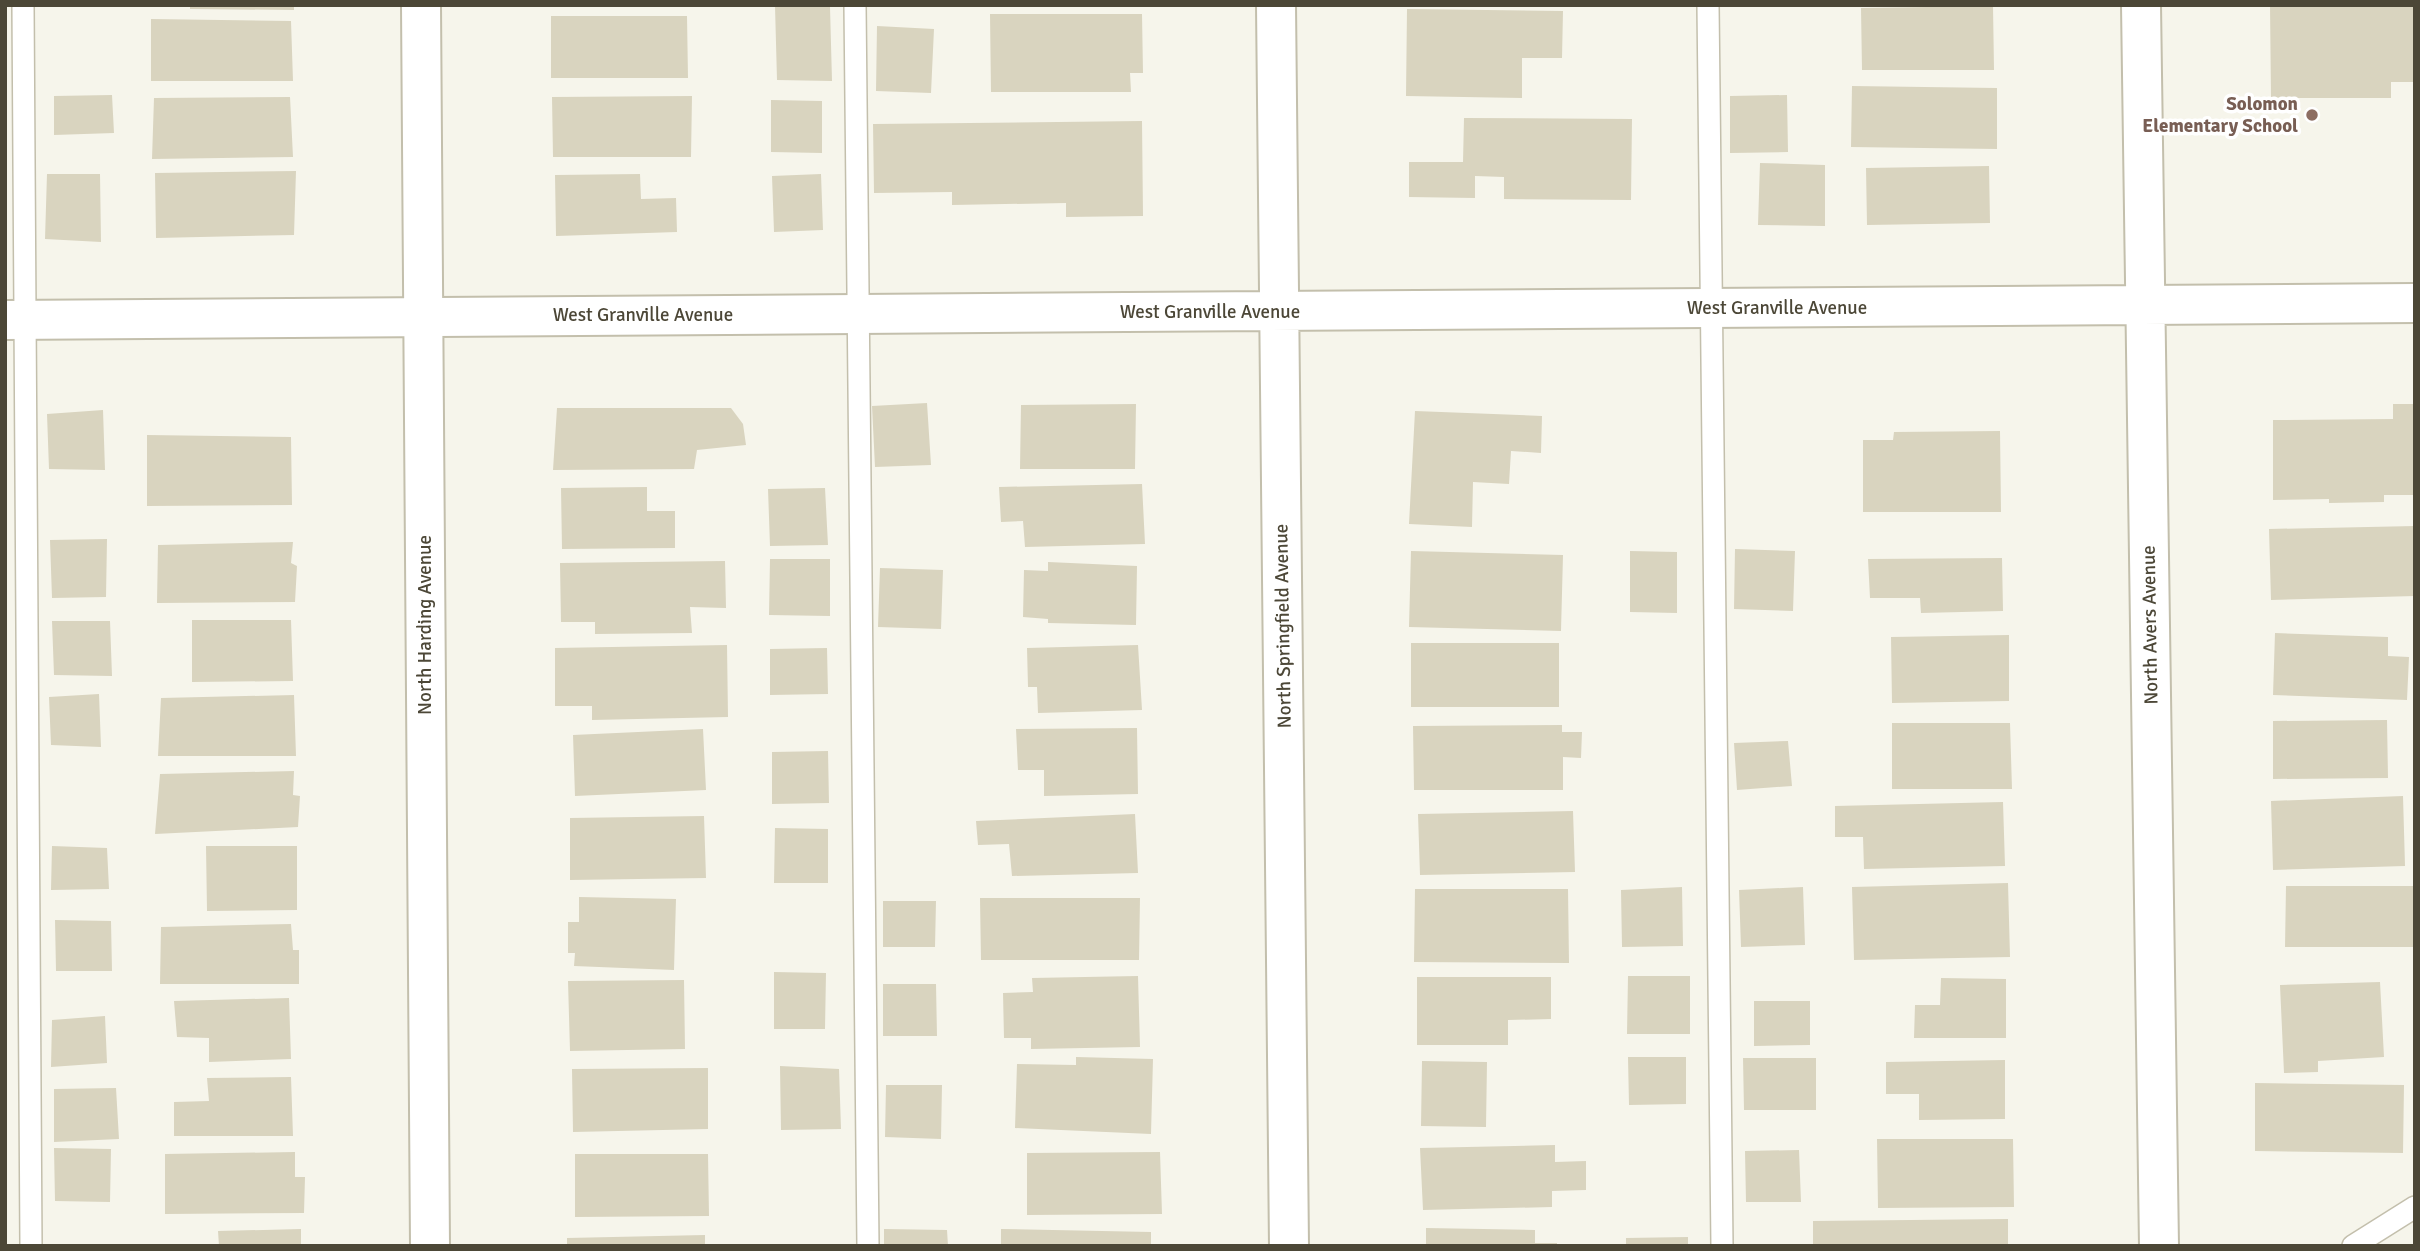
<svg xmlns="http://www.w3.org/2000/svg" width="2420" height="1251" viewBox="0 0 2420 1251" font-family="Signika,sans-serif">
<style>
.building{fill:#d9d4bf}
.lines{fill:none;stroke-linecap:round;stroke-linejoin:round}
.lane-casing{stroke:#c3bfac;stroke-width:24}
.street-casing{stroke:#c3bfac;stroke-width:42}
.lane{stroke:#fff;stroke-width:21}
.street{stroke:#fff;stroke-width:38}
.education-dot{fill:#8d6e63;stroke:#fff;stroke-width:2.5}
.labels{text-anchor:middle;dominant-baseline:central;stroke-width:7;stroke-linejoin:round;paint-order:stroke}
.education-label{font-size:19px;font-weight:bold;fill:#785e54;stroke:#fff;text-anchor:end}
.street-label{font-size:19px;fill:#4c4737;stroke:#fff}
</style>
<rect width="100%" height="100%" fill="#f6f5eb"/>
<path class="building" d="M 190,5 L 294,5 L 294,10 L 190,9 Z
M 2270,5 L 2415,5 L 2415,82 L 2391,82 L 2391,98 L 2271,98 Z
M 775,6 L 830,7 L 832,81 L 777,80 Z
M 1993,6 L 1994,70 L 1862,70 L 1861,8 Z
M 1407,9 L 1563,11 L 1562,58 L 1522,58 L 1522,98 L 1406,96 Z
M 990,14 L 1142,14 L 1143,73 L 1130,73 L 1131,92 L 991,92 Z
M 551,16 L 687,16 L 688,78 L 551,78 Z
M 151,19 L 291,21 L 293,81 L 151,81 Z
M 877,26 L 934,29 L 931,93 L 876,91 Z
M 1852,86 L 1997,88 L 1997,149 L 1851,147 Z
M 112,95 L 114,133 L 54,135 L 54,96 Z
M 1787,95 L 1788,152 L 1730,153 L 1730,96 Z
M 692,96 L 691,157 L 553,157 L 552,97 Z
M 290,97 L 293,157 L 152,159 L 154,98 Z
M 771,100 L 822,101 L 822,153 L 771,152 Z
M 1464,118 L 1632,119 L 1631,200 L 1504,199 L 1504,177 L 1475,176 L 1475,198 L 1409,197 L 1409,162 L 1463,162 Z
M 1142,121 L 1143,216 L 1066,217 L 1066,203 L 952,205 L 952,192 L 874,193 L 873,124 Z
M 1760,163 L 1825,165 L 1825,226 L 1758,225 Z
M 1989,166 L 1990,223 L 1867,225 L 1866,168 Z
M 296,171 L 294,235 L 156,238 L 155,173 Z
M 47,174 L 100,174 L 101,242 L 45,239 Z
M 640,174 L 641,199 L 676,198 L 677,232 L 556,236 L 555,175 Z
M 821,174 L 823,230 L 774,232 L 772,176 Z
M 927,403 L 931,465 L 875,467 L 872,406 Z
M 1136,404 L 1135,469 L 1020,469 L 1021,405 Z
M 2393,404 L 2415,404 L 2415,495 L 2384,495 L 2384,502 L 2329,503 L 2329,499 L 2273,500 L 2273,420 L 2393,419 Z
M 557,408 L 731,408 L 743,424 L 746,445 L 697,450 L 694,469 L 553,470 Z
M 103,410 L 105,470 L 49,469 L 47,414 Z
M 1415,411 L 1542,416 L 1541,453 L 1511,451 L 1509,484 L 1473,482 L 1472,527 L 1409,524 Z
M 2000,431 L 2001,512 L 1863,512 L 1863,440 L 1893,440 L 1894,432 Z
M 147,435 L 291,437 L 292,505 L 147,506 Z
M 1142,484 L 1145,544 L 1025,547 L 1023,521 L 1001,522 L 999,487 Z
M 647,487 L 647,511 L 675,511 L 675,548 L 562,549 L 561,488 Z
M 825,488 L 828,545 L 770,546 L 768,489 Z
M 2415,526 L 2415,596 L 2271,600 L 2269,529 Z
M 107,539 L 106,597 L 52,598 L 50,540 Z
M 293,542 L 291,563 L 297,566 L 295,602 L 157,603 L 158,545 Z
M 1735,549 L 1795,551 L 1793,611 L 1734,609 Z
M 1411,551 L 1563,555 L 1561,631 L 1409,627 Z
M 1630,551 L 1677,552 L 1677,613 L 1630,612 Z
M 2002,558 L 2003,611 L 1921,613 L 1920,598 L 1870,598 L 1868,559 Z
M 770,559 L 830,559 L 830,616 L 769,615 Z
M 725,561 L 726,608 L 690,607 L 692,633 L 595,634 L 595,622 L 561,622 L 560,563 Z
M 1048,562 L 1137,566 L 1136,625 L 1048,623 L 1048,619 L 1023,617 L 1024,570 L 1048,571 Z
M 880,568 L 943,570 L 941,629 L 878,627 Z
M 192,620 L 291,620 L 293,681 L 192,682 Z
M 52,621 L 110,621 L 112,676 L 54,675 Z
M 2275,633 L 2388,637 L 2388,656 L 2409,657 L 2407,700 L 2273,695 Z
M 2009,635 L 2009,701 L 1892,703 L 1891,637 Z
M 1411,643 L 1559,643 L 1559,707 L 1411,707 Z
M 727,645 L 728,717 L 592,720 L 592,706 L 555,706 L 555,648 Z
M 1138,645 L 1142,710 L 1038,713 L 1037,687 L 1028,687 L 1027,648 Z
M 827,648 L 828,694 L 770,695 L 770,649 Z
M 99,694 L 101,747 L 51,745 L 49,697 Z
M 294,695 L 296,756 L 158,756 L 161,698 Z
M 2387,720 L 2388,778 L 2273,779 L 2273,721 Z
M 1892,723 L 2010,723 L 2012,789 L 1892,789 Z
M 1562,725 L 1562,732 L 1582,732 L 1581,758 L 1563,757 L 1563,790 L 1414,790 L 1413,726 Z
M 1137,728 L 1138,794 L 1044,796 L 1044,770 L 1018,770 L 1016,729 Z
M 703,729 L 706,790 L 575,796 L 573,735 Z
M 1788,741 L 1792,786 L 1737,790 L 1734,743 Z
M 828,751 L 829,803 L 772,804 L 772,752 Z
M 294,771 L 293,795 L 300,796 L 298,827 L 155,834 L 160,774 Z
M 2403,796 L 2405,866 L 2273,870 L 2271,801 Z
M 2003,802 L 2005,866 L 1864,869 L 1863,837 L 1835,837 L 1835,806 Z
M 1573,811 L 1575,872 L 1420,875 L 1418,814 Z
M 1135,814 L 1138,873 L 1012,876 L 1009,844 L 978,845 L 976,821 Z
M 704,816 L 706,878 L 570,880 L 570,818 Z
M 775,828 L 828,829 L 828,883 L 774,883 Z
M 52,846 L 107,848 L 109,889 L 51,890 Z
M 206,846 L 297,846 L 297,910 L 207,911 Z
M 2008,883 L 2010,957 L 1854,960 L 1852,887 Z
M 2286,886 L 2415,886 L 2415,947 L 2285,947 Z
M 1682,887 L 1683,946 L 1622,947 L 1621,890 Z
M 1803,887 L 1805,945 L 1741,947 L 1739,890 Z
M 1415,889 L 1568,889 L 1569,963 L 1414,962 Z
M 579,897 L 676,899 L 674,970 L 574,966 L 575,953 L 568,953 L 568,922 L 579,922 Z
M 980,898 L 1140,898 L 1139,960 L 981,960 Z
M 883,901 L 936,901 L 935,947 L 883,947 Z
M 55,920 L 111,921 L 112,971 L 56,971 Z
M 291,924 L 293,950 L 299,950 L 299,984 L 160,984 L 161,927 Z
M 774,972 L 826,973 L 825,1029 L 774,1029 Z
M 1138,976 L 1140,1047 L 1031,1049 L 1031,1038 L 1004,1038 L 1003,993 L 1033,992 L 1032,978 Z
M 1628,976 L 1690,976 L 1690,1034 L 1627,1034 Z
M 1417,977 L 1551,977 L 1551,1019 L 1508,1020 L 1508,1045 L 1417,1045 Z
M 1941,978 L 2006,979 L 2006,1038 L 1914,1038 L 1915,1005 L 1940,1005 Z
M 684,980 L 685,1049 L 570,1051 L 568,981 Z
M 2380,982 L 2384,1057 L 2318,1061 L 2318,1072 L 2284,1073 L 2280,985 Z
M 883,984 L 936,984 L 937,1036 L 883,1036 Z
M 289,998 L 291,1059 L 209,1062 L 209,1038 L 177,1037 L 174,1001 Z
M 1754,1001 L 1810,1001 L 1810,1045 L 1754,1046 Z
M 105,1016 L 107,1063 L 51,1067 L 52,1020 Z
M 1076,1057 L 1153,1059 L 1151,1134 L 1015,1128 L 1017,1064 L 1076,1065 Z
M 1628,1057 L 1686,1057 L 1686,1104 L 1629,1105 Z
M 1743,1058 L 1816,1058 L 1816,1110 L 1744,1110 Z
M 2005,1060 L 2005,1119 L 1919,1120 L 1919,1094 L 1886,1094 L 1886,1062 Z
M 1422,1061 L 1487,1062 L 1486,1127 L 1421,1126 Z
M 780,1066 L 839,1069 L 841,1129 L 781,1130 Z
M 708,1068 L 708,1129 L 573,1132 L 572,1069 Z
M 291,1077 L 293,1136 L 174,1136 L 174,1102 L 209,1101 L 207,1078 Z
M 2255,1083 L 2404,1085 L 2403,1153 L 2255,1151 Z
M 886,1085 L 942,1085 L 941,1139 L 885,1137 Z
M 116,1088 L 119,1139 L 54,1142 L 54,1089 Z
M 1877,1139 L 2013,1139 L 2014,1207 L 1878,1208 Z
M 1555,1145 L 1555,1162 L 1586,1161 L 1586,1190 L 1552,1191 L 1552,1207 L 1423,1210 L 1420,1148 Z
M 54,1148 L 111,1149 L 110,1202 L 55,1201 Z
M 1799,1150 L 1801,1202 L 1746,1202 L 1745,1151 Z
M 295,1152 L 295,1177 L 305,1177 L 304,1213 L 165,1214 L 165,1154 Z
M 1160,1152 L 1162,1214 L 1027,1215 L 1027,1153 Z
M 575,1154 L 708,1154 L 709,1216 L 575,1217 Z
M 2008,1219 L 2008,1246 L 1813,1246 L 1813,1221 Z
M 1426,1228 L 1535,1230 L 1535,1243 L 1557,1243 L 1557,1246 L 1426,1246 Z
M 301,1229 L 301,1246 L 219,1246 L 218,1231 Z
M 884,1229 L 947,1230 L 948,1246 L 884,1246 Z
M 1001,1229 L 1151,1232 L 1151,1246 L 1001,1246 Z
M 705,1235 L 705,1246 L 567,1246 L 567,1238 Z
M 1688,1237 L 1688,1246 L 1626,1246 L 1626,1238 Z"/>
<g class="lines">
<g class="lane-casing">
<path id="lane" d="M 23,5 L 31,1246
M 855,5 L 868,1246
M 1708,5 L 1722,1246
M 2353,1246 L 2415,1207"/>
</g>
<g class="street-casing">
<path id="street" d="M 421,5 L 430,1246
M 1276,5 L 1289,1246
M 2141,5 L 2159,1246
M 5,320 L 2415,303"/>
</g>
<use href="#lane" class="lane"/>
<use href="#street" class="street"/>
</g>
<circle class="education-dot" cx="2312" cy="115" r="7"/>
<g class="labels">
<g class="education-label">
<text x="2298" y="104">Solomon<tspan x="2298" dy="22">Elementary School</tspan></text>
</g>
<g class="street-label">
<text x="1777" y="308">West Granville Avenue</text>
<text x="1210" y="312">West Granville Avenue</text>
<text x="643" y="315">West Granville Avenue</text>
<text transform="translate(425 625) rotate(-90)">North Harding Avenue</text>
<text transform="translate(2150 625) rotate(-91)">North Avers Avenue</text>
<text transform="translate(1283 626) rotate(-91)">North Springfield Avenue</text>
</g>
</g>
<rect width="2420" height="1251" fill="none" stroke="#4c4737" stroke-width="14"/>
</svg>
